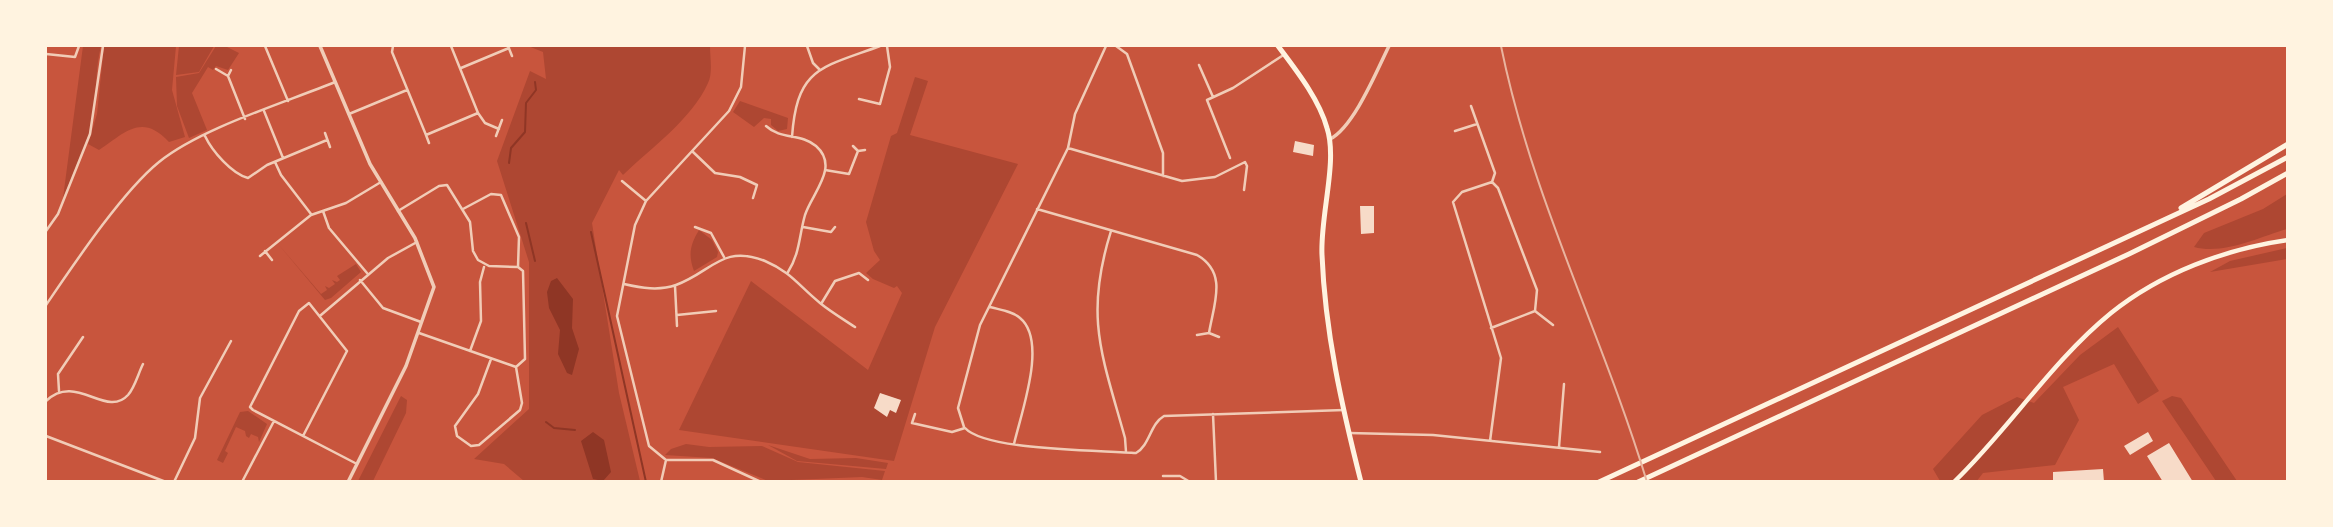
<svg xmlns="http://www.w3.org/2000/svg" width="2333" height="527" viewBox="0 0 2333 527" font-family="'Alegreya Sans',sans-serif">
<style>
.green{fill:#ae4732}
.water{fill:#8f3625}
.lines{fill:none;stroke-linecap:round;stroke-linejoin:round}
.stream{stroke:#8f3625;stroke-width:2}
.building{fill:#f7dbc8}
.minor{stroke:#f1ccb7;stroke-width:2.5}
.tertiary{stroke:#f1ccb7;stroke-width:3.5}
.secondary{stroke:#fff3e0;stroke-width:4.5}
.primary{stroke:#fff3e0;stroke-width:5}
.motorway{stroke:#fff3e0;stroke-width:5}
.rail{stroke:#e9b49f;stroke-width:2}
</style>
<rect width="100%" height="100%" fill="#c8553d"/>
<path class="green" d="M 83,46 L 101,46 C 95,69 97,92 93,116 C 88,144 74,171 63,198 Z
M 104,46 L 176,46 L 172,90 L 185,137 L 169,142 C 141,112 124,134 99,150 L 88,144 L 97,114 Z
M 179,46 L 214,46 L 199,72 L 176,75 Z
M 216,46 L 225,46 L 239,53 L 228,70 L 216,66 L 213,70 L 208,67 L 192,93 L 207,130 L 189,138 L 177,106 L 176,77 L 199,73 Z
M 528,46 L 710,46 C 710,57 713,73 708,83 C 692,119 651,148 623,175 L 619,170 L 592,223 L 619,393 L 640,481 L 524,481 L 504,464 L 474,459 L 529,409 L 529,262 L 497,161 L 530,71 L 546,79 L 543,52 Z
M 915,77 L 928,81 L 910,135 L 1018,164 L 935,327 L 894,461 L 679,430 L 751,281 L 868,370 L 902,293 L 897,286 L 894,288 L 873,279 L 866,273 L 880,260 L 874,251 L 866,222 L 891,136 L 897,133 Z
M 740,101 L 788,118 L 787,129 L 778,131 L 771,125 L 771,119 L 764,118 L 754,127 L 733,112 Z
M 2287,194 L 2287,229 C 2259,237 2224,255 2194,247 L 2204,233 L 2263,209 Z
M 699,230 L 712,240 L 718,252 L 717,257 L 694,271 C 688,255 690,245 699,230 Z
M 279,245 L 321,294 L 327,290 L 325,286 L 329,288 L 335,284 L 332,280 L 337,282 L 340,280 L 337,276 L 356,264 L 361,272 L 331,298 L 325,300 Z
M 2287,248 L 2287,259 L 2210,272 L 2230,261 Z
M 2118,327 L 2159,391 L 2138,404 L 2114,364 L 2063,387 L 2079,420 L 2055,465 L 1983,473 L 1976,482 L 1940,481 L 1933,469 L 1982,415 L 2017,397 L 2034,403 L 2080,355 Z
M 401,396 L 407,400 L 406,413 L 373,481 L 358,481 Z
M 2172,396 L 2181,398 L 2237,481 L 2216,481 L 2162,401 Z
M 248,411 L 267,424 L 259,442 L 258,437 L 251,434 L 249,438 L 246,436 L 245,431 L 236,427 L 225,451 L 228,453 L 223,463 L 217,460 L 240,412 Z
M 686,444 L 709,447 L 762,446 L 798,462 L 885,471 L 882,480 L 862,477 L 768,481 L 712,458 L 665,455 L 671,449 Z
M 768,445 L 810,459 L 856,458 L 888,463 L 886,469 L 797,461 Z"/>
<path class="water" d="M 557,278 L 573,299 L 572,328 L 579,349 L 572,375 L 567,373 L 558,354 L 560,330 L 549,308 L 547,292 L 551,281 Z
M 593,432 L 604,440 L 611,472 L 603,481 L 593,479 L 581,441 Z"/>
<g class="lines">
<path class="stream" d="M 509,163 L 511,148 L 525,132 L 526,103 L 536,90 L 535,82
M 526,223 L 535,261
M 591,232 L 646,482
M 546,422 L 554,428 L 575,430"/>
</g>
<path class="building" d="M 1295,141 L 1314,145 L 1313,156 L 1293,152 Z
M 1360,206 L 1374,206 L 1374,233 L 1361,234 Z
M 880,393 L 901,400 L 896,413 L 890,410 L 887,417 L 874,408 Z
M 2148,432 L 2153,441 L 2130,455 L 2124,446 Z
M 2169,443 L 2193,482 L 2163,482 L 2147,456 Z
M 2103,469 L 2104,482 L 2053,482 L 2053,472 Z"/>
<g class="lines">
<path class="minor" d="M 265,46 L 288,101
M 393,46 L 392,52 L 426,135 L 478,113 L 451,46
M 508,46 L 512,56
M 745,46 L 741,87 L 729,111 L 646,201 L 635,225 L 617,316 L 649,446 L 666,460 L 713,460 L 761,482
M 807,46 L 813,63 L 819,69
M 1116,46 L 1127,54 L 1163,153 L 1163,176
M 46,54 L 75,57 L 79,46
M 1199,65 L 1213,97
M 461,68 L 509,48
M 216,69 L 228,76 L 231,70
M 228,76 L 245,119
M 859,99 L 880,104 L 890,67 L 887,46
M 1471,106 L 1495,173 L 1492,182
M 264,111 L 283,158
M 478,113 L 485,123 L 499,129
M 349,114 L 407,90
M 766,126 C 781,140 801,133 816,146 C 840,167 812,193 805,215 C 799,236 800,253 788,272
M 1455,131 L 1477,124
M 325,133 L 330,147
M 426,135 L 429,143
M 205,136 C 212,151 232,174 248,178 L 267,165 L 327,140
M 496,136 L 502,120
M 792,137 C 797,67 821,68 880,46
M 853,146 L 858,151 L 865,150
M 1068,148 L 1182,181 L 1215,177 L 1245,162 L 1247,166 L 1244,190
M 692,151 L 715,173 L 740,177 L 757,185 L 753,198
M 1230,158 L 1207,100 L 1233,88 L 1285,54
M 275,162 L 281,175 L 311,214
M 825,170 L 849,174 L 858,151
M 622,181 L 646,201
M 463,209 L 491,194 L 501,195 L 519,237 L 518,267
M 1037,209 L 1197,255 C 1228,273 1214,303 1209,333
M 323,211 L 329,228 L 367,273
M 398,211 L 439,186 L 447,185 L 470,222 L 473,251 L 478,260 L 489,266 L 518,267 L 523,271 L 525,359 L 516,367
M 695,227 L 711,233 L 724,257
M 803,227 L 831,232 L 835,227
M 46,231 L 58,214 L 90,134 L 103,46
M 1111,231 C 1084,317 1102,355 1125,438 L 1126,452
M 265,251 L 272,260
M 260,256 L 311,215 L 346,203 L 381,182
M 360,280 L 383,308 L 421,322
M 624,284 C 641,288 659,291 676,285 C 712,272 722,244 765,261 C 791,272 799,286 820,303 C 831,312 843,319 855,327
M 675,286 L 677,326
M 821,304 L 835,281 L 859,273 L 868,280
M 46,305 C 74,264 122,192 159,162 C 201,128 284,103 335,82
M 990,307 C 1001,310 1012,311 1020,318 C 1048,341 1021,413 1014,444
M 1535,311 L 1553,325
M 321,315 L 388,258 L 417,242
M 677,315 L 716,311
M 1491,328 L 1535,311 L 1537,290 L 1498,188 L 1492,182
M 419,333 L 516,367
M 1197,335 L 1209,333 L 1219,337
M 470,351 L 481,321 L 480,282 L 484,267
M 491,359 L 478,394 L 455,426 L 457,436 L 471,446 L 479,445 L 520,410 L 522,403 L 516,367
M 59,391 L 58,374 L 83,337
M 46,401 C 76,372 106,419 128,395 C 135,387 138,374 143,364
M 915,414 L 912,423 L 952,432 L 965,428 C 986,451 1101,450 1136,453 C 1150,445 1150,424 1164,416 L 1344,410
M 1213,414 L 1216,482
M 964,427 L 958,408 L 980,325 L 1068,148 L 1075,114 L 1106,46
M 1349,433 L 1433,435 L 1600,452
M 46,436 L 166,482
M 303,436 L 347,351 L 309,303 L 299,311 L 250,407 L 253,410 L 357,464
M 1490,441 L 1501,358 L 1453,202 L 1462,192 L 1492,182
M 1559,447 L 1564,384
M 1163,476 L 1180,476 L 1190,482
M 174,482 L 195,438 L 200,398 L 231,341
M 242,482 L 274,421
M 661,482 L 666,460
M 832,482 L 875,482"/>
<path class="tertiary" d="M 320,46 L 370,164 L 415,238 L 434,287 L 406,366 L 348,482
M 1330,139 C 1354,127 1377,70 1389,46"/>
<path class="secondary" d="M 1954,482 C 2009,429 2052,361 2111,313 C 2161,273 2225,249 2288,240"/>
<path class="primary" d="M 1278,46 C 1296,70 1319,99 1327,128 C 1338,161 1320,216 1322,255 C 1325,332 1342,407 1361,482"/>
<path class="motorway" d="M 2181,208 L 2288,144
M 1599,482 L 2209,199 L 2288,157
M 1638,482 L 2129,254 L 2241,199 L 2288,173"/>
<path class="rail" d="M 1501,46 C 1532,199 1602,333 1647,482"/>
</g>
<rect width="2333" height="527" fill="none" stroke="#fff3e0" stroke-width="94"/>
</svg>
